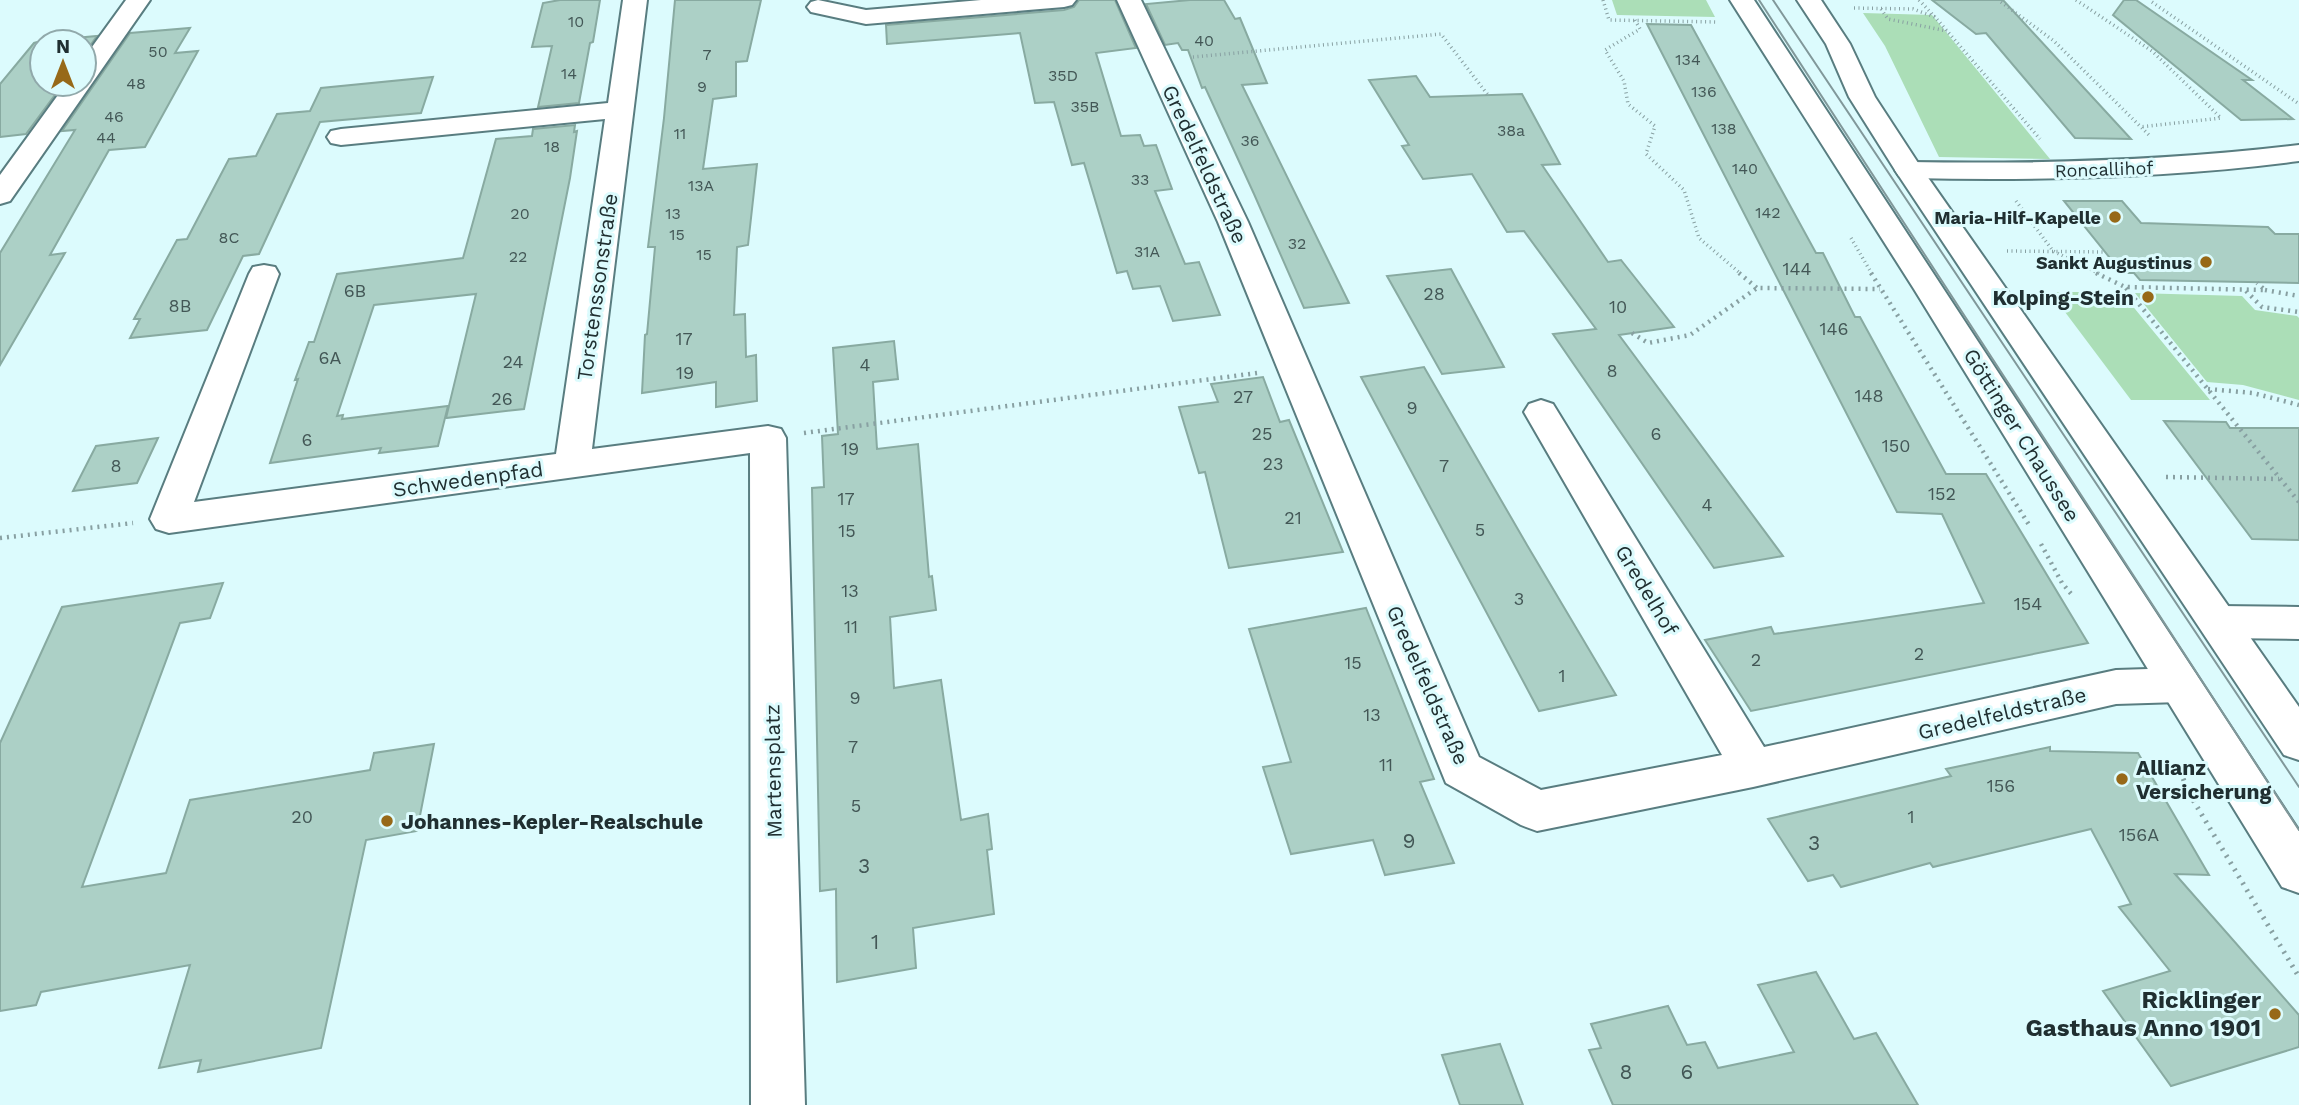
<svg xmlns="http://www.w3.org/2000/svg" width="2299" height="1105" viewBox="0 0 2299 1105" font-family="'Work Sans',sans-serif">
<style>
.green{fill:#abdeb7}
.building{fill:#acd0c6;stroke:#88aaa1;stroke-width:2}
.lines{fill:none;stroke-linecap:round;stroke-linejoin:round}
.minor-casing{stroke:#597d80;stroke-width:4}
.tertiary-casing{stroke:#597d80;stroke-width:4}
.path-far2{stroke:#88a0a2;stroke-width:3.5;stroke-dasharray:1 3.5;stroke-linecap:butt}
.path-far1{stroke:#88a0a2;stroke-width:4.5;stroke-dasharray:2 5;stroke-linecap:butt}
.path{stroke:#88a0a2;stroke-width:5;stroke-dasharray:2 6;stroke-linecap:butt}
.minor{fill:#fff;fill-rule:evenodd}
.tertiary{fill:#fff;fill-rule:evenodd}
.tram{stroke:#81989a;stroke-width:2}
.poi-dot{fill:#976918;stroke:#dcfbfd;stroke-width:2.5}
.labels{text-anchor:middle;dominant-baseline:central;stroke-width:6;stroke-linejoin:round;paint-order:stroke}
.far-number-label{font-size:16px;fill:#435756}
.far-street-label{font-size:18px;fill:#202f31;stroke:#dcfbfd}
.far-poi-label{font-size:18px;font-weight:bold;fill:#202f31;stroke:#dcfbfd;text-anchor:end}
.number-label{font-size:18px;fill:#435756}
.street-label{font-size:21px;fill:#202f31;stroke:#dcfbfd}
.poi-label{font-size:21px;font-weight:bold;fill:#202f31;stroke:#dcfbfd;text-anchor:start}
.near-number-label{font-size:21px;fill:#435756}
.near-poi-label{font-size:24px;font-weight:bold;fill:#202f31;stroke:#dcfbfd;text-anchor:end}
</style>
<rect width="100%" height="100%" fill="#dcfbfd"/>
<path class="green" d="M 1612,0 L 1706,0 L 1715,17 L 1617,15 Z
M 1863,13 L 1932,15 L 2050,159 L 1939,157 L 1885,46 Z
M 2050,292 L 2121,292 L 2210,400 L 2131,400 Z
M 2135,293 L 2242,296 L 2255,310 L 2297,316 L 2299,318 L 2299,400 L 2243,385 L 2207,382 Z"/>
<path class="building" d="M 560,0 L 600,0 L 593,42 L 590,43 L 579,103 L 538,107 L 552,46 L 532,47 L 543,3 Z
M 675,0 L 761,0 L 747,61 L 736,62 L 736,96 L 713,99 L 703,169 L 757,164 L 748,245 L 737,247 L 734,315 L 745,314 L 746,357 L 756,355 L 757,401 L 716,407 L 716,382 L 642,393 L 645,335 L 647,334 L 655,247 L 648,247 L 664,118 Z
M 1079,0 L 1115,0 L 1136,48 L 1096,53 L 1121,136 L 1140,135 L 1144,146 L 1156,145 L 1172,189 L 1155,191 L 1185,264 L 1199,262 L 1220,315 L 1173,321 L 1160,286 L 1133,289 L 1127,271 L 1117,273 L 1084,163 L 1072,165 L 1054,102 L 1035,103 L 1020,33 L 887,44 L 886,25 L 1064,10 L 1074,7 Z
M 1190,0 L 1224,0 L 1235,19 L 1240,18 L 1267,83 L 1242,85 L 1349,303 L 1304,308 L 1254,194 L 1205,87 L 1202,88 L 1188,50 L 1182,50 L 1178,43 L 1165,45 L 1146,4 Z
M 1932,0 L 2003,0 L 2131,139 L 2075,138 L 1986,33 L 1976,34 Z
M 2124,0 L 2136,0 L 2252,80 L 2243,80 L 2293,119 L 2241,120 L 2113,15 Z
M 1647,24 L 1691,25 L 1816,253 L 1823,253 L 1855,317 L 1860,317 L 1946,474 L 1986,474 L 2088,643 L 1751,711 L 1705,640 L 1771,627 L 1774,634 L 1984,603 L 1942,514 L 1897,512 Z
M 190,28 L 175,53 L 198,51 L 145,147 L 109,150 L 50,255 L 65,253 L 0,365 L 0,253 L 75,130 L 62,131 L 130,33 Z
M 97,36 L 84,54 L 84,42 L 42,42 L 42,84 L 63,84 L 26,134 L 0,137 L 0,84 L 34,43 L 41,41 Z
M 1416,76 L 1430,97 L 1522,94 L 1560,164 L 1542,165 L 1608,262 L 1621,260 L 1674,327 L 1619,335 L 1783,556 L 1714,568 L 1553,334 L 1596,329 L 1524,231 L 1507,232 L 1472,174 L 1423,179 L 1402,146 L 1409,145 L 1369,80 Z
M 433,77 L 421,113 L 320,122 L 259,254 L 243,256 L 207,330 L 130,338 L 140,319 L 134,319 L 177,240 L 187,239 L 229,159 L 256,156 L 277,114 L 310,111 L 321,88 Z
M 575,125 L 574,132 L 577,131 L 570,178 L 524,409 L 446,418 L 476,294 L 374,305 L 337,416 L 343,415 L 342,419 L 448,406 L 438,446 L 379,453 L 381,448 L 270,463 L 298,379 L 295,380 L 309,342 L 314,342 L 337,274 L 463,258 L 496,139 L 532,136 L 533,129 Z
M 2064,201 L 2122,201 L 2141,223 L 2268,227 L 2275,234 L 2299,234 L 2299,283 L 2140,280 L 2134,273 L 2122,273 Z
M 1451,269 L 1504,367 L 1442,374 L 1387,276 Z
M 894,341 L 898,379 L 873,382 L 877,449 L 918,444 L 929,577 L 932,576 L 936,610 L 890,617 L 894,688 L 941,680 L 961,820 L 988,814 L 992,849 L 987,850 L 994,914 L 913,928 L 916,968 L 837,982 L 836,889 L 820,891 L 812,488 L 824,487 L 822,436 L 838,434 L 833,348 Z
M 1424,367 L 1527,545 L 1616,695 L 1539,711 L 1361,377 Z
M 1263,377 L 1280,422 L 1289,420 L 1343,552 L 1229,568 L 1205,472 L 1199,473 L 1179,407 L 1218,402 L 1211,384 Z
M 2164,421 L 2226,422 L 2230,428 L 2299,428 L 2299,540 L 2252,539 Z
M 158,438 L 137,483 L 73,491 L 96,446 Z
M 223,583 L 210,618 L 180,623 L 82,887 L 166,873 L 190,800 L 370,770 L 374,753 L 434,744 L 417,831 L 366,840 L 321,1048 L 198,1072 L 201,1060 L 159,1068 L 190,965 L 41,992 L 36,1005 L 0,1011 L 0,743 L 62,607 Z
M 1366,608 L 1434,779 L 1420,782 L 1454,863 L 1385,875 L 1373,840 L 1291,854 L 1263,767 L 1291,762 L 1249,629 Z
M 2050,747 L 2050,751 L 2138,753 L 2209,875 L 2175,874 L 2299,1015 L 2299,1047 L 2171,1086 L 2103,991 L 2170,971 L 2119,907 L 2131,904 L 2091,829 L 1933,867 L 1930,863 L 1841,887 L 1833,875 L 1808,881 L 1768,819 L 1951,776 L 1946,769 Z
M 1816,972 L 1854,1039 L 1876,1033 L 1918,1105 L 1613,1105 L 1589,1050 L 1601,1048 L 1591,1024 L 1668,1006 L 1687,1045 L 1705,1042 L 1718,1068 L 1794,1052 L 1758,985 Z
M 1500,1044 L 1523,1105 L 1460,1105 L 1442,1055 Z"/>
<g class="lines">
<g class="minor-casing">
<path id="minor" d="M 126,0 L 150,0 L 10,201 L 0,204 L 0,175 L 66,84 L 84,84 L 84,58 Z
M 623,0 L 647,0 L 592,449 L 768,426 L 781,429 L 786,438 L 805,1105 L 751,1105 L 750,453 L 169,533 L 156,529 L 150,519 L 249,274 L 253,267 L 264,265 L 275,267 L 279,274 L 194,502 L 556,454 L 605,119 L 341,145 L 331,143 L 327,137 L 331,131 L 341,129 L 608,103 Z
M 818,0 L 866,10 L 981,0 L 1076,0 L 1072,5 L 1064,7 L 866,24 L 811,12 L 807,7 L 811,2 Z
M 1117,0 L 1141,0 L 1248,222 L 1479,757 L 1541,790 L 1722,755 L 1524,412 L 1529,404 L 1541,400 L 1553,404 L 1764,747 L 2116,670 L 2180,668 L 2195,673 L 2201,685 L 2195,697 L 2180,702 L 2116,704 L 1753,787 L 1537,831 L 1521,825 L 1446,783 L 1218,222 Z
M 2299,145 L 2299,161 C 2169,178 2040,181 1909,178 L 1899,176 L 1895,170 L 1899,164 L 1909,162 C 2040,164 2169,161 2299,145 Z
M 2219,606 L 2299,607 L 2299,639 L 2219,638 L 2205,633 L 2199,622 L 2205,611 Z"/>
</g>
<g class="tertiary-casing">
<path id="tertiary" d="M 1730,0 L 1754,0 L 2299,831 L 2299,893 L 2282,887 L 1914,289 Z
M 1797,0 L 1821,0 L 1850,44 L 1875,97 L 1922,169 L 2299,707 L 2299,760 L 2284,755 L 1895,170 L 1849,97 L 1826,44 Z"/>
</g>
<path class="path-far2" d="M 1603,0 L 1609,20 L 1717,22
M 1919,0 L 1935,17
M 2076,0 L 2152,51 L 2221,118 L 2140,127
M 2001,2 L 2054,41 L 2149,135
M 2152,2 L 2299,104
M 1854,8 L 1913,9 L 1935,17 L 2040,139
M 1881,9 L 1888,19 L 1947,31
M 1635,20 L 1640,29 L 1605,50 L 1624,81 L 1628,104 L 1655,126 L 1646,154 L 1684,190 L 1699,238 L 1741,274
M 1193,57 L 1441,34 L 1488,95
M 2016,201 L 2053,251 L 2100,274
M 1851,238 L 1872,274
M 2007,251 L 2105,252"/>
<path class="path-far1" d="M 1739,273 L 1757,288
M 1871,273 L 2031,528
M 2096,273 L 2125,287 L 2265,290 L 2257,283
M 2126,288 L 2299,502
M 2265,290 L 2299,296
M 2246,291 L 2262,307 L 2299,312
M 1632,333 L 1648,343 L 1690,335 L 1757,288 L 1880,289
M 2208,389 L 2253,393 L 2299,405
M 804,433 L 1257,373
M 2166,477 L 2279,479
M 0,538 L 133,523
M 2041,544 L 2062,583 L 2073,596"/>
<path class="path" d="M 2177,764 L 2190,795 L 2299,977"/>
<use href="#minor" class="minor"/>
<use href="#tertiary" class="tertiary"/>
<path class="tram" d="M 1759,0 L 2299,830
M 1773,0 L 2299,787"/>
</g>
<g class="poi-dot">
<circle cx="2115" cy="217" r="7"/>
<circle cx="2206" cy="262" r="7"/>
<circle cx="2148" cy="297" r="7"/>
<circle cx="2122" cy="779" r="7"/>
<circle cx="387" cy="821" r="7"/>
<circle cx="2275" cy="1014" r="7"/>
</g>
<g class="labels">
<g class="far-number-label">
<text x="576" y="21">10</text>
<text x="1204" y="40">40</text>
<text x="158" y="51">50</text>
<text x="707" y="54">7</text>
<text x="1688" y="59">134</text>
<text x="569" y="73">14</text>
<text x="1063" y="75">35D</text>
<text x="136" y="83">48</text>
<text x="702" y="86">9</text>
<text x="1704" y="91">136</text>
<text x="1085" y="106">35B</text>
<text x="114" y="116">46</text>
<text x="1724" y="128">138</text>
<text x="1511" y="130">38a</text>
<text x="680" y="133">11</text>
<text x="106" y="137">44</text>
<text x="1250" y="140">36</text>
<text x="552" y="146">18</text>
<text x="1745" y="168">140</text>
<text x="1140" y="179">33</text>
<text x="701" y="185">13A</text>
<text x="1768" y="212">142</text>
<text x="520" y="213">20</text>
<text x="673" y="213">13</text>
<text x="677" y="234">15</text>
<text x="229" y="237">8C</text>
<text x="1297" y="243">32</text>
<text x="1147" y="251">31A</text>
<text x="704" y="254">15</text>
<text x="518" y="256">22</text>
</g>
<g class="far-street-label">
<text transform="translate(2104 169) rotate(-2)">Roncallihof</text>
</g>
<g class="far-poi-label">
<text x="2101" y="217">Maria-Hilf-Kapelle</text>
<text x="2192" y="262">Sankt Augustinus</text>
</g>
<g class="number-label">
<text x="1797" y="268">144</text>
<text x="355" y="290">6B</text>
<text x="1434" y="293">28</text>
<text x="180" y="305">8B</text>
<text x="1618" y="306">10</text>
<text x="1834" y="328">146</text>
<text x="684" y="338">17</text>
<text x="330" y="357">6A</text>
<text x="513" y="361">24</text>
<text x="865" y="364">4</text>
<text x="1612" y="370">8</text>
<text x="685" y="372">19</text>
<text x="1869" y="395">148</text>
<text x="1243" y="396">27</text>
<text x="502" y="398">26</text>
<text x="1412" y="407">9</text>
<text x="1262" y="433">25</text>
<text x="1656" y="433">6</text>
<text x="307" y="439">6</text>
<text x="1896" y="445">150</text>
<text x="850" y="448">19</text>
<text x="1273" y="463">23</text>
<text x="116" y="465">8</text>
<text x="1444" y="465">7</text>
<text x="1942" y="493">152</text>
<text x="846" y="498">17</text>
<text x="1707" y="504">4</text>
<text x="1293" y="517">21</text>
<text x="1480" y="529">5</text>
<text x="847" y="530">15</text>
<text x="850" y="590">13</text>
<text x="1519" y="598">3</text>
<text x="2028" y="603">154</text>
<text x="851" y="626">11</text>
<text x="1919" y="653">2</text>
<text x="1756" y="659">2</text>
<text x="1353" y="662">15</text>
<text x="1562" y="675">1</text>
<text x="855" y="697">9</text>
<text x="1372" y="714">13</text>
<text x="853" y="746">7</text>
<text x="1386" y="764">11</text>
<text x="2001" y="785">156</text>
<text x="856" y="805">5</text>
<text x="302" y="816">20</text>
<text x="1911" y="816">1</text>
<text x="2139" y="834">156A</text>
</g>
<g class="street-label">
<text transform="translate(1205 164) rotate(65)">Gredelfeldstraße</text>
<text transform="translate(597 287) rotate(-82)">Torstenssonstraße</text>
<text transform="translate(2022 435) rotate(58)">Göttinger Chaussee</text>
<text transform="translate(468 479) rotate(-8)">Schwedenpfad</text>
<text transform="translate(1647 590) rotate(59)">Gredelhof</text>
<text transform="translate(1428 685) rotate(66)">Gredelfeldstraße</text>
<text transform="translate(2002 713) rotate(-13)">Gredelfeldstraße</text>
<text transform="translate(773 771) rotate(-91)">Martensplatz</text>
</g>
<g class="poi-label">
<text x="2134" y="297" text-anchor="end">Kolping-Stein</text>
<text x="2136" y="767">Allianz<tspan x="2136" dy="24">Versicherung</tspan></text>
<text x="401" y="821">Johannes-Kepler-Realschule</text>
</g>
<g class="near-number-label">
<text x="1409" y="840">9</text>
<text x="1814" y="842">3</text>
<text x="864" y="865">3</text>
<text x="875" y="941">1</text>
<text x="1626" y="1071">8</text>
<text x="1687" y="1071">6</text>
</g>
<g class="near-poi-label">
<text x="2261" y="1000">Ricklinger<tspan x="2261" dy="28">Gasthaus Anno 1901</tspan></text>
</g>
</g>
<g transform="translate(63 63)"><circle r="33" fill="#dcfbfd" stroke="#91a9ab" stroke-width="2"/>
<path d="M0-5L12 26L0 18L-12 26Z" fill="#976918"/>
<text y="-10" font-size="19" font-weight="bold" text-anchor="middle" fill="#202f31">N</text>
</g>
</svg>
